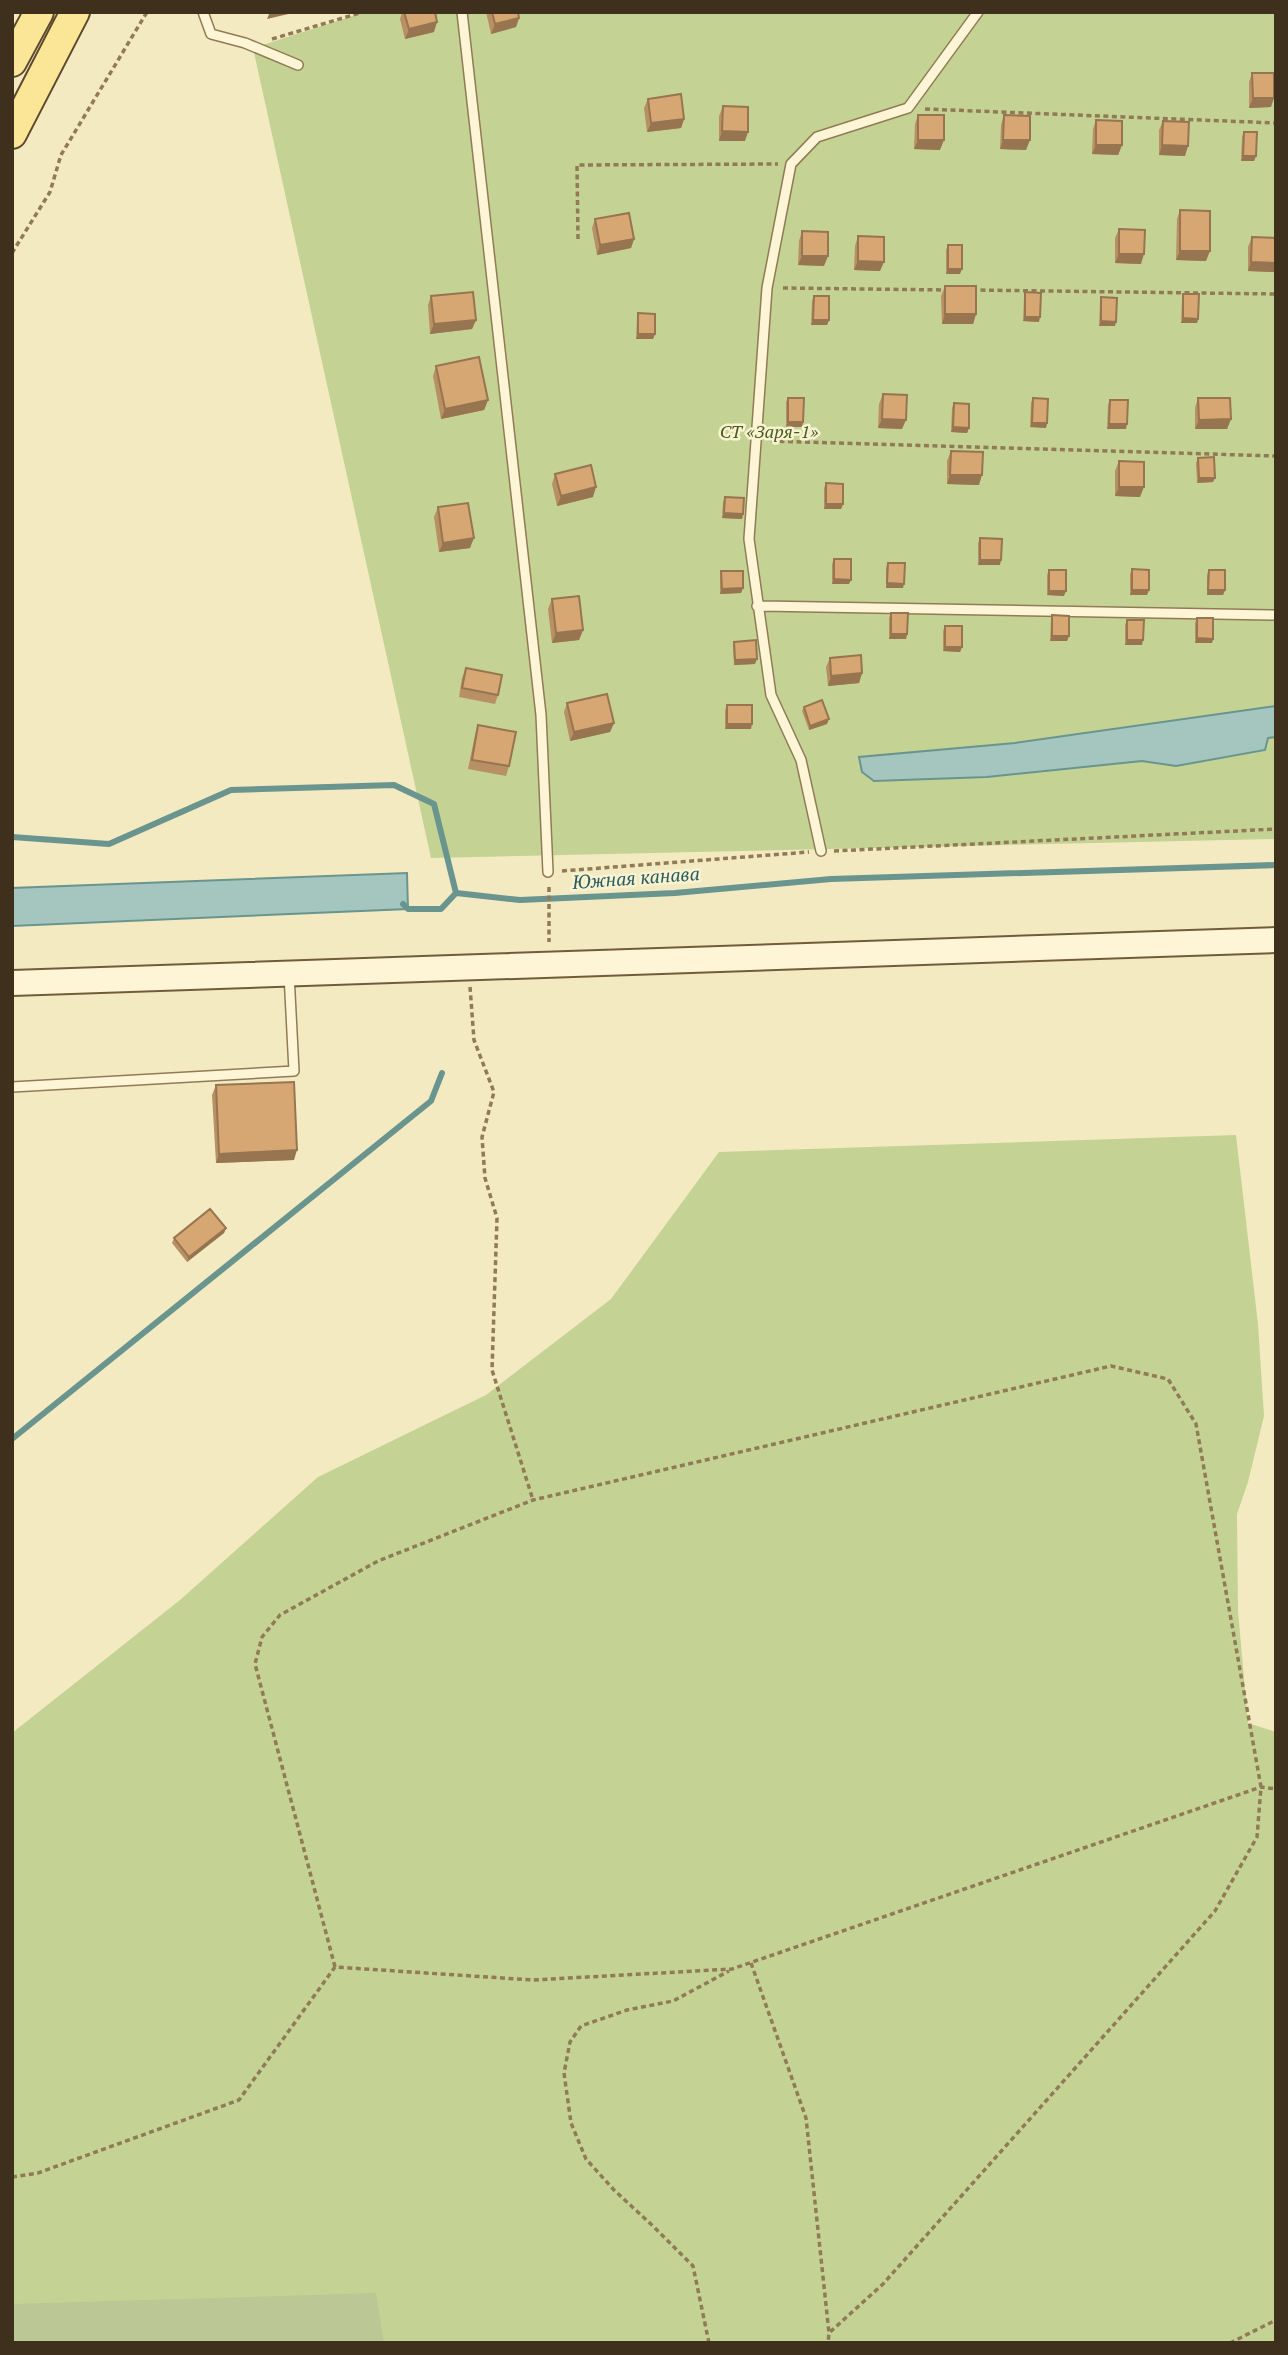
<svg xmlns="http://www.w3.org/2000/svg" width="1288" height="2355" viewBox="0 0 1288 2355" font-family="'PT Serif',serif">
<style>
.green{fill:#c4d394}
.cemetery{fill:#bbc794}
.water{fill:#a5c5bf;stroke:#6a958f;stroke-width:2}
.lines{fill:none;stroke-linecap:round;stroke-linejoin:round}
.stream{stroke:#6a958f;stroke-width:6}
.service-casing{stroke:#907b56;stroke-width:12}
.secondary-casing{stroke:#715c3a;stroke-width:28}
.primary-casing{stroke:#5d482b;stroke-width:32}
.path{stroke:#907b56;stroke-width:3.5;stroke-dasharray:5 3.5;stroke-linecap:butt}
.service{stroke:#fdf5d6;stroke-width:9}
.secondary{stroke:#fdf5d6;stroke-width:24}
.primary{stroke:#fae696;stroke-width:28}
.wall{fill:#b89063}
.shaded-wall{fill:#967550}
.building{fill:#d6a773;stroke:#967550;stroke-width:2}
.labels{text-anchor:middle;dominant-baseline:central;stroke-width:5;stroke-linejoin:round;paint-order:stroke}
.park-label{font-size:18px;font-style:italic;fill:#475c20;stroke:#f9f3d2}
.water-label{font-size:19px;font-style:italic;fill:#2a5c5f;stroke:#f9f3d2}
</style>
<rect width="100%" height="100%" fill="#f3eac2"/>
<path class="green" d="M 365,12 L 1276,12 L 1276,839 L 431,858 L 253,48 Z
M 1236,1135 L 1258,1324 L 1264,1416 L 1248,1482 L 1237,1514 L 1238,1611 L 1248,1723 L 1276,1732 L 1276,2343 L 12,2343 L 12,1733 L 180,1600 L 318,1477 L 486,1395 L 611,1299 L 719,1152 Z"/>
<path class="cemetery" d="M 376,2293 L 384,2343 L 12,2343 L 12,2304 Z"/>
<path class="water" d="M 1276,706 L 1276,737 L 1268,738 L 1265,750 L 1176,766 L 1142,761 L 987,777 L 874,781 L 862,772 L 859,757 L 1015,743 Z
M 407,873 L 408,909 L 12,926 L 12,888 Z"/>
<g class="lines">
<path class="stream" d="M 12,837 L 109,844 L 231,790 L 394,785 L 434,804 L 456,893
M 403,904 L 408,909 L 441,909 L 456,893 L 520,900 L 675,893 L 831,879 L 1276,865
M 12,1439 L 431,1101 L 442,1073"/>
<g class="service-casing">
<path id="service" d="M 203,12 L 211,34 L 245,43 L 298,65
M 462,12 L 541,715 L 548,872
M 757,606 L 1276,615
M 821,851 L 801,760 L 771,695 L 749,539 L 767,288 L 791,164 L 817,137 L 908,108 L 978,12
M 12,1087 L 294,1071 L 289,974"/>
</g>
<g class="secondary-casing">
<path id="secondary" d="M 12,983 L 1276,940"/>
</g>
<g class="primary-casing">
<path id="primary" d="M 12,62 L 39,12
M 12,134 L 75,12"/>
</g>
<path class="path" d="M 272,39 L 363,12
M 925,109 L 1276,123
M 578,239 L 577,165 L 778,164
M 12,253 L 50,192 L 61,155 L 147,12
M 783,288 L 947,290
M 972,290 L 1276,294
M 771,441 L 1276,456
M 834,851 L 1276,829
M 562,871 L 809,852
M 549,887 L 549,942
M 470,987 L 474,1040 L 494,1092 L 482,1137 L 485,1178 L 497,1218 L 492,1370 L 533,1500
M 751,1963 L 806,2118 L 829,2333 L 828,2343
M 335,1967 L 255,1664 L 262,1637 L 280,1615 L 378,1561 L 533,1500 L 1111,1366 L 1168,1379 L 1196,1424 L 1261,1787 L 1257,1837 L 1215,1911 L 883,2284 L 829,2333
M 12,2177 L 38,2173 L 239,2100 L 335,1967 L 533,1980 L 732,1969 L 1261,1787 L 1276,1789
M 709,2343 L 693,2266 L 654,2227 L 614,2190 L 586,2159 L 571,2123 L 564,2073 L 570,2042 L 581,2026 L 627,2010 L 673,2001 L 729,1971
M 1230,2343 L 1276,2320"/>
<use href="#service" class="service"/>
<use href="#secondary" class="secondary"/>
<use href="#primary" class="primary"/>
</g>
<path class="wall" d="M 402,12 L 435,12 L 434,32 L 405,39 L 400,19 Z
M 486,12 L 518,12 L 519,18 L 516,27 L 491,34 Z
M 1252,73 L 1271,107 L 1249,108 L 1249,82 Z
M 648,99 L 684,119 L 681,128 L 647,132 L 644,108 Z
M 723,106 L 745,141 L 719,141 L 719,116 Z
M 918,115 L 940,150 L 914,149 L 915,124 Z
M 1004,115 L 1026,150 L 1000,149 L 1001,125 Z
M 1096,120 L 1122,145 L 1118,155 L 1092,154 L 1093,129 Z
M 1163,121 L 1185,156 L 1159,155 L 1159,130 Z
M 1244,132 L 1256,156 L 1254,161 L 1241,161 L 1242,137 Z
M 1180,210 L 1206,261 L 1176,260 L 1177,219 Z
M 595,219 L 634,239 L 631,248 L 597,255 L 592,228 Z
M 1119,229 L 1141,264 L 1115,263 L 1115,238 Z
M 802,231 L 824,266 L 798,265 L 799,241 Z
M 858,236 L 880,271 L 854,270 L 855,246 Z
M 1252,237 L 1276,238 L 1276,267 L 1274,272 L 1248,271 L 1248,247 Z
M 948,245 L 960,274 L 946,274 L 946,250 Z
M 945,286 L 976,314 L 973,324 L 942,324 L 941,296 Z
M 1025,292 L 1039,322 L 1023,321 L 1024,297 Z
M 1183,294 L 1198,319 L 1197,323 L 1181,323 L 1182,299 Z
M 431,296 L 476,320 L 472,329 L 430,334 L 428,305 Z
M 814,296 L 829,320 L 827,325 L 811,325 L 812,301 Z
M 1101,297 L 1115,326 L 1099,326 L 1100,302 Z
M 638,313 L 655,334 L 653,339 L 636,339 L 637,318 Z
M 436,366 L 488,400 L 484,410 L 441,419 L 433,376 Z
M 883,394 L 902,429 L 878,428 L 879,404 Z
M 788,398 L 803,422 L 802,427 L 786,427 L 786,402 Z
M 1033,398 L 1047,423 L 1046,428 L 1030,427 L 1031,403 Z
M 1198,398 L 1231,419 L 1227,429 L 1195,429 L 1195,408 Z
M 1110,400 L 1126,429 L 1107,429 L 1108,405 Z
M 954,403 L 969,428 L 967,433 L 951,432 L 952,408 Z
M 951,451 L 979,485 L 947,484 L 947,461 Z
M 1198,458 L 1213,482 L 1197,483 L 1196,463 Z
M 1119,461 L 1140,497 L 1115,496 L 1115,471 Z
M 555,474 L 593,497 L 557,506 L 552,484 Z
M 826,483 L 843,504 L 841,509 L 824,509 L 824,488 Z
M 725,497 L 743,514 L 742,519 L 722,518 L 723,502 Z
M 438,507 L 470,548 L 439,552 L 434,517 Z
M 980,538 L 1000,565 L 978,565 L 978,543 Z
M 834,559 L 849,584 L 832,584 L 832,564 Z
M 888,563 L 903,588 L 886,588 L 886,568 Z
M 1132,569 L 1147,595 L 1130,595 L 1130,574 Z
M 1049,570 L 1064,596 L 1047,595 L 1047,575 Z
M 1209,570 L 1225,590 L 1223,595 L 1207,595 L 1207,575 Z
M 721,571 L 743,588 L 741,593 L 720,594 L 720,576 Z
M 552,599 L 583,630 L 579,640 L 552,643 L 548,609 Z
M 891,613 L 907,634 L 906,639 L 889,639 L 889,618 Z
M 1052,615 L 1069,636 L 1067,641 L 1050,641 L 1051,620 Z
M 1197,618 L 1213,639 L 1212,643 L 1195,643 L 1195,623 Z
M 1127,620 L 1142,645 L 1125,645 L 1125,625 Z
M 945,626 L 962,647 L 960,652 L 943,651 L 943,631 Z
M 734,642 L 755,664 L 734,665 L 733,646 Z
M 830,658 L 862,673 L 859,683 L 828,686 L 826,667 Z
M 466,668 L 498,695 L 495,704 L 459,697 L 462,678 Z
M 567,703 L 614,723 L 610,732 L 570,741 L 564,712 Z
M 727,705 L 751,729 L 725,729 L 725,710 Z
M 804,707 L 827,724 L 809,730 L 802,711 Z
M 478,725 L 509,766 L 506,776 L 468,769 L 475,735 Z
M 216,1085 L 294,1160 L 216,1163 L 212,1095 Z
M 226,1228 L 224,1233 L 187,1262 L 172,1243 L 174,1238 Z"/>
<path class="shaded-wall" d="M 270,12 L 297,12 L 267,19 Z
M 519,18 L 516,27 L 491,34 L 495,24 Z
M 437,22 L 434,32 L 405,39 L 409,29 Z
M 1253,98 L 1274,98 L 1271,107 L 1249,108 Z
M 684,119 L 681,128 L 647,132 L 651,123 Z
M 722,131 L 748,132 L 745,141 L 719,141 Z
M 918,140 L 944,140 L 940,150 L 914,149 Z
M 1003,140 L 1030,140 L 1026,150 L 1000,149 Z
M 1096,145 L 1122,145 L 1118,155 L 1092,154 Z
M 1162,145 L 1188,146 L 1185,156 L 1159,155 Z
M 1243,156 L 1256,156 L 1254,161 L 1241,161 Z
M 634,239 L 631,248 L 597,255 L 600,245 Z
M 1180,251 L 1210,251 L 1206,261 L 1176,260 Z
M 1119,254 L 1144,254 L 1141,264 L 1115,263 Z
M 802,256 L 828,256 L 824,266 L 798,265 Z
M 858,261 L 884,262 L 880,271 L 854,270 Z
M 1251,262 L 1276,263 L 1276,267 L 1274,272 L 1248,271 Z
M 948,269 L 962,269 L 960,274 L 946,274 Z
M 945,314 L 976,314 L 973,324 L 942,324 Z
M 1025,317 L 1040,317 L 1039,322 L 1023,321 Z
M 1183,318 L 1198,319 L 1197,323 L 1181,323 Z
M 476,320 L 472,329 L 430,334 L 434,324 Z
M 813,320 L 829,320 L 827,325 L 811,325 Z
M 1101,321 L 1116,322 L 1115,326 L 1099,326 Z
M 638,334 L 655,334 L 653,339 L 636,339 Z
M 488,400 L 484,410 L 441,419 L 445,409 Z
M 882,419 L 906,420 L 902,429 L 878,428 Z
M 1231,419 L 1227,429 L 1195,429 L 1199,420 Z
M 788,422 L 803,422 L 802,427 L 786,427 Z
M 1032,423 L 1047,423 L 1046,428 L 1030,427 Z
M 1109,424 L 1127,424 L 1126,429 L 1107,429 Z
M 953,427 L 969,428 L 967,433 L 951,432 Z
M 950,475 L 982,475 L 979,485 L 947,484 Z
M 1199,478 L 1215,478 L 1213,482 L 1197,483 Z
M 596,487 L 593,497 L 557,506 L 561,496 Z
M 1119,487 L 1144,487 L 1140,497 L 1115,496 Z
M 826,504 L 843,504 L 841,509 L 824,509 Z
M 724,513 L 743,514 L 742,519 L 722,518 Z
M 474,538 L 470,548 L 439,552 L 443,543 Z
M 980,560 L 1001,560 L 1000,565 L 978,565 Z
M 834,579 L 851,580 L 849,584 L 832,584 Z
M 887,583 L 904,584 L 903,588 L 886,588 Z
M 743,588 L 741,593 L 720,594 L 722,589 Z
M 1132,590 L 1149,590 L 1147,595 L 1130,595 Z
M 1208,590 L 1225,590 L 1223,595 L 1207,595 Z
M 1049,591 L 1066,591 L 1064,596 L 1047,595 Z
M 583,630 L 579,640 L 552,643 L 556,633 Z
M 891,634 L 907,634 L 906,639 L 889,639 Z
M 1052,636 L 1069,636 L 1067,641 L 1050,641 Z
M 1197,638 L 1213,639 L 1212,643 L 1195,643 Z
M 1127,640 L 1143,640 L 1142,645 L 1125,645 Z
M 945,647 L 962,647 L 960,652 L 943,651 Z
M 757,659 L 755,664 L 734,665 L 735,660 Z
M 862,673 L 859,683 L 828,686 L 831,676 Z
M 829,719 L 827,724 L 809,730 L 810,726 Z
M 614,723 L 610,732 L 570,741 L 574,732 Z
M 727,724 L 752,724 L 751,729 L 725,729 Z
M 297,1150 L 294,1160 L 216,1163 L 219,1154 Z
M 226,1228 L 224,1233 L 187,1262 L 189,1257 Z"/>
<path class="building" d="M 404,12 L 435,12 L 437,22 L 409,29 Z
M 492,12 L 518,12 L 519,18 L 495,24 Z
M 1252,73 L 1274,73 L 1274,98 L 1253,98 Z
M 681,94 L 684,119 L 651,123 L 648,99 Z
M 723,106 L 748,107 L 748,132 L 722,131 Z
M 918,115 L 944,115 L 944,140 L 918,140 Z
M 1004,115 L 1030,116 L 1030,140 L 1003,140 Z
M 1096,120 L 1122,121 L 1122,145 L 1096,145 Z
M 1163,121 L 1189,122 L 1188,146 L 1162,145 Z
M 1244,132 L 1257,132 L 1256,156 L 1243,156 Z
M 1180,210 L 1210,211 L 1210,251 L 1180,251 Z
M 629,213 L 634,239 L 600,245 L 595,219 Z
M 1119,229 L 1145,230 L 1144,254 L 1119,254 Z
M 802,231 L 828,232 L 828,256 L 802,256 Z
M 858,236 L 884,237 L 884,262 L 858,261 Z
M 1252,237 L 1276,238 L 1276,263 L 1251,262 Z
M 948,245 L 962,245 L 962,269 L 948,269 Z
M 945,286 L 976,286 L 976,314 L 945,314 Z
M 473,292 L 476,320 L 434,324 L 431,296 Z
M 1025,292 L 1041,293 L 1040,317 L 1025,317 Z
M 1183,294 L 1199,294 L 1198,319 L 1183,318 Z
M 814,296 L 829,296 L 829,320 L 813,320 Z
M 1101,297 L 1117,298 L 1116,322 L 1101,321 Z
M 638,313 L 655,314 L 655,334 L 638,334 Z
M 479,357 L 488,400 L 445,409 L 436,366 Z
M 883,394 L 907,395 L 906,420 L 882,419 Z
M 788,398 L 804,398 L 803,422 L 788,422 Z
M 1033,398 L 1048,399 L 1047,423 L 1032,423 Z
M 1198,398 L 1230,398 L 1231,419 L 1199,420 Z
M 1110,400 L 1128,400 L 1127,424 L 1109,424 Z
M 954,403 L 969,404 L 969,428 L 953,427 Z
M 951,451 L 983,452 L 982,475 L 950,475 Z
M 1214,457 L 1215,478 L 1199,478 L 1198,458 Z
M 1119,461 L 1144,462 L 1144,487 L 1119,487 Z
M 591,465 L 596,487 L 561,496 L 555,474 Z
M 826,483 L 843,484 L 843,504 L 826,504 Z
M 725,497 L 744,498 L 743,514 L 724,513 Z
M 468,503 L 474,538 L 443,543 L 438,507 Z
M 980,538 L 1002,539 L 1001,560 L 980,560 Z
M 834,559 L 851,559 L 851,580 L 834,579 Z
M 888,563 L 905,563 L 904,584 L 887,583 Z
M 1132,569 L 1149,570 L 1149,590 L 1132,590 Z
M 1049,570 L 1066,570 L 1066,591 L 1049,591 Z
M 1209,570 L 1225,570 L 1225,590 L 1208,590 Z
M 721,571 L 743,571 L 743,588 L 722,589 Z
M 579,596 L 583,630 L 556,633 L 552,599 Z
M 891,613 L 908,613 L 907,634 L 891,634 Z
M 1052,615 L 1069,616 L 1069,636 L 1052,636 Z
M 1197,618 L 1213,618 L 1213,639 L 1197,638 Z
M 1127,620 L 1144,620 L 1143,640 L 1127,640 Z
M 945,626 L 962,626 L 962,647 L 945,647 Z
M 756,640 L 757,659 L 735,660 L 734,642 Z
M 861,655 L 862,673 L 831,676 L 830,658 Z
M 466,668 L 502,675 L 498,695 L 462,688 Z
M 607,694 L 614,723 L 574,732 L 567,703 Z
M 822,700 L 829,719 L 810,726 L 804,707 Z
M 727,705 L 752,705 L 752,724 L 727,724 Z
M 478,725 L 516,732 L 509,766 L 472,760 Z
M 294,1082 L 297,1150 L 219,1154 L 216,1085 Z
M 210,1209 L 226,1228 L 189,1257 L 174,1238 Z"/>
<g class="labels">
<g class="park-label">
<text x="769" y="431">СТ «Заря-1»</text>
</g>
<g class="water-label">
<text transform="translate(636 877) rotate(-4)">Южная канава</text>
</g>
</g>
<rect width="1288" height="2355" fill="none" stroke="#3e301c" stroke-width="28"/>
</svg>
